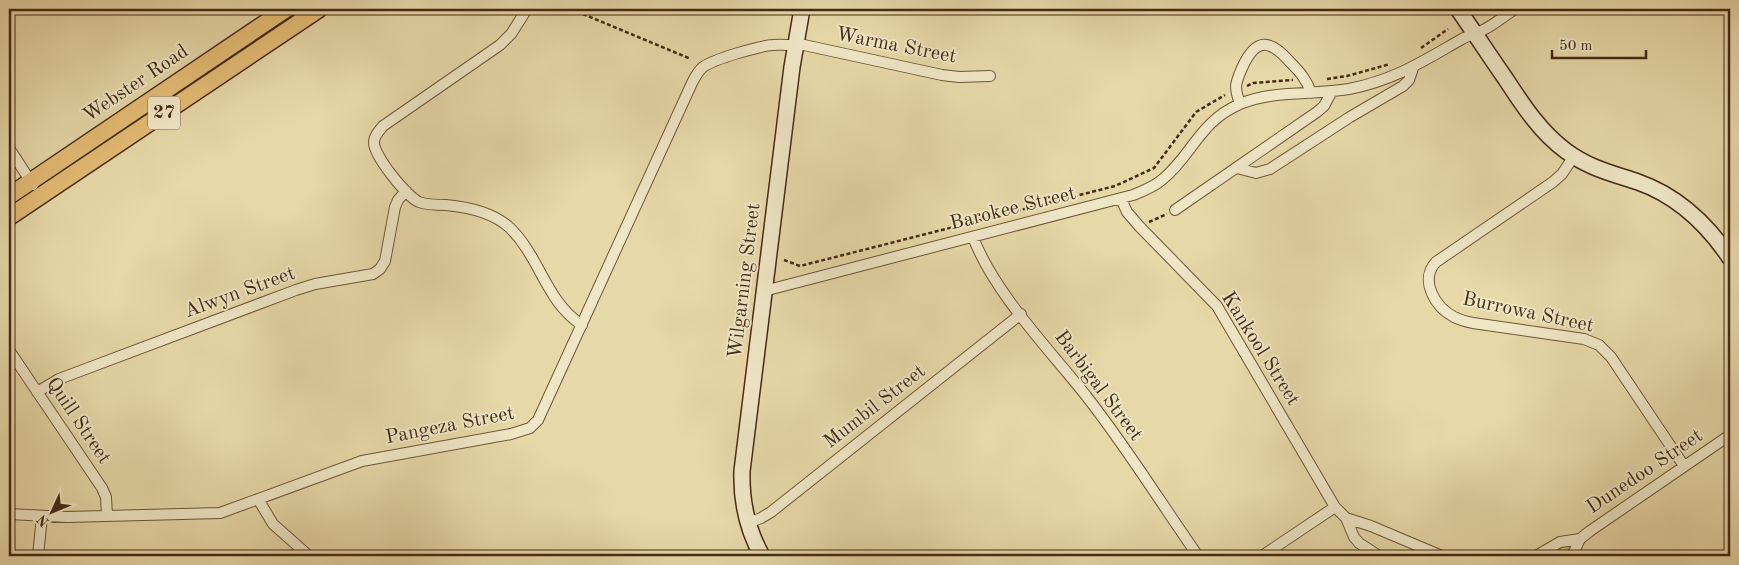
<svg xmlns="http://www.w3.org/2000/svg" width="1739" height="565" viewBox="0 0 1739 565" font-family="'Old Standard TT',serif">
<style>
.forest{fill:url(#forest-firs);stroke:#7f744d}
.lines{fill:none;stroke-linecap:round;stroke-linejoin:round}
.street-casing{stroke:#6e563a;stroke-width:12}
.secondary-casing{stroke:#452a15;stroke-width:18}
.primary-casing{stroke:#452a15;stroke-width:19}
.path{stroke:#452a15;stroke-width:2.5;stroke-dasharray:4 2.5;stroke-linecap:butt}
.street{stroke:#efe6c6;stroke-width:10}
.secondary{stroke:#efe6c6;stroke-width:15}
.primary{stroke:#e4bc74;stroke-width:16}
.labels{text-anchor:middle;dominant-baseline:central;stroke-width:4;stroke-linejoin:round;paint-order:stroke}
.shield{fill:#efe6c6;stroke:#78624a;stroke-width:1}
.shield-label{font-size:19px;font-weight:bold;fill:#452a15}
.street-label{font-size:20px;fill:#452a15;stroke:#efe6c6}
</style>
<defs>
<pattern id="forest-firs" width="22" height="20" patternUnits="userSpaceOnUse" patternTransform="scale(1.25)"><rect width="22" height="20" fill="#b9be85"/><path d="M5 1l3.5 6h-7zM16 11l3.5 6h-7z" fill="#989b6c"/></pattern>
</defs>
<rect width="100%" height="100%" fill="#e7d8a8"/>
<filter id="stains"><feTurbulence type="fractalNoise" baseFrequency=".004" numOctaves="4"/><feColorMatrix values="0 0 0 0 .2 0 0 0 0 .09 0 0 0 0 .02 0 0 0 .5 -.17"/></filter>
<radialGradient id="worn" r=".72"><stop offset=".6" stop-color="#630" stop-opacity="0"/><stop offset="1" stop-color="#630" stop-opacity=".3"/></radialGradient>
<path class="forest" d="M 1566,545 L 1570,546 L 1570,548 L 1562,556 L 1545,556 Z"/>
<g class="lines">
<g class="street-casing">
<path id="street" d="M 527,9 L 511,34 L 500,45 L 383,126 C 379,131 374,136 374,142 C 373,155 407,197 419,202 C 427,205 437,205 446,205 C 468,207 493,212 510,228 C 540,257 546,302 582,325
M 1240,104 C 1234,87 1235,84 1242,68 C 1256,37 1270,39 1290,62 C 1300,72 1307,80 1311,93
M 9,148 L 33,185
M 1574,156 L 1562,174 L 1553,182 L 1436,262 C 1419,280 1435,307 1454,317 C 1460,320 1467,322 1473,323 L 1584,339 L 1599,345 L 1611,357 L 1684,466
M 1237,168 L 1256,173 L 1270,169 L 1350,117 L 1403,86 L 1409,80 L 1413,68
M 1121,199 L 1127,212 L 1139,226 L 1217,306 L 1335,507
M 1175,210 L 1317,112 L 1324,106 L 1332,91
M 973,237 C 994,293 1050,350 1087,397 C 1127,448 1161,503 1198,556
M 764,291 L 1133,195 C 1143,191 1154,187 1163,179 C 1193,154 1199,122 1240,104 C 1272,90 1314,95 1349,89 C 1395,80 1423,61 1462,39 C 1469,35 1477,34 1483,30 C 1494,25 1504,16 1515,9
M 9,350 L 102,488 L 106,497 L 107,516
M 37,392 L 59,379 L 296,290 L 315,284 L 373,274 L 380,269 L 385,261 L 395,207 L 398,200 L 406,191
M 258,499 L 273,524 L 309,556
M 9,514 L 67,517 L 220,513 L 362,461 L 511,434 L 530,428 L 538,420 L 692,83 C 695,77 698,71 703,67 C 714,59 759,46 773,45 C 783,44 793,46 804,45 L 942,75 L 959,77 L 990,76
M 1346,518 L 1371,526 L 1442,556
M 748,523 L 761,518 L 771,512 L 1021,314
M 38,556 L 42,516
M 1262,556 L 1335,507 L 1346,518 L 1354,537 L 1359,543 L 1379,556
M 1536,556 L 1560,542 L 1580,539
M 1570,556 L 1574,552 L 1580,539 L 1590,531 L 1730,435"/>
</g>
<g class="secondary-casing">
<path id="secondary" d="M 1458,9 C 1474,32 1489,55 1505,78 C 1522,104 1540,132 1566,151 C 1589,168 1611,173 1638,182 C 1678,196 1707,224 1730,258
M 762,556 C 747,529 741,501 742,471 L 792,67 L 802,9"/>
</g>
<g class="primary-casing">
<path id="primary" d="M 9,196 L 286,9
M 9,217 L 319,9"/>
</g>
<path class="path" d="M 571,9 L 691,59
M 1421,48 L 1448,29
M 1327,79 L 1347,76 L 1390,64
M 1247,86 L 1253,83 L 1293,80
M 1149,222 L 1167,214
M 784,260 L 800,266 L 1115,186 L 1154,168 L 1196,112 L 1225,95"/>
<use href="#street" class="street"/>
<use href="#secondary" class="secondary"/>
<use href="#primary" class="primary"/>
</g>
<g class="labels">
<rect class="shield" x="148" y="96.5" width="32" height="33" rx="4"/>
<g class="shield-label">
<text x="164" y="113">27</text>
</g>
<g class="street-label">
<text transform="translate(896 46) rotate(11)">Warma Street</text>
<text transform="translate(136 84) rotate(-34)">Webster Road</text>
<text transform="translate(1013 209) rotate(-14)">Barokee Street</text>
<text transform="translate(745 281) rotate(-83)">Wilgarning Street</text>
<text transform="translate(240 293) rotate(-20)">Alwyn Street</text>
<text transform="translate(1528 313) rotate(12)">Burrowa Street</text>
<text transform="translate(1260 349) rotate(58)">Kankool Street</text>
<text transform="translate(1098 386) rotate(53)">Barbigal Street</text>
<text transform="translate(875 407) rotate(-38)">Mumbil Street</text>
<text transform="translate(78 421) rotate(56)">Quill Street</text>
<text transform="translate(450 426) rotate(-11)">Pangeza Street</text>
<text transform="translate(1645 472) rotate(-34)">Dunedoo Street</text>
</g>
</g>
<rect width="1739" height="565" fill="none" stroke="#e7d8a8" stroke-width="30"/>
<rect x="10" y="10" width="1719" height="545" fill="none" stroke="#452a15" stroke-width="2.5"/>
<rect x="15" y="15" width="1709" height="535" fill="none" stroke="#452a15"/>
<g transform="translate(52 512) rotate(226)" stroke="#efe6c6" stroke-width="4" paint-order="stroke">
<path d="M0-4L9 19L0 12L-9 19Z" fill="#452a15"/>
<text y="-8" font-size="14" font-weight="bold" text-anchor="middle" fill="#452a15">N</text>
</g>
<path d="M1552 50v8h94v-8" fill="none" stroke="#452a15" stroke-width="2.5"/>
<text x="1559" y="50" font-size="15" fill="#452a15" stroke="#efe6c6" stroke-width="4" paint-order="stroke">50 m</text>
<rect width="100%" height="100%" filter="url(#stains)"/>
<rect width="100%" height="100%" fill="url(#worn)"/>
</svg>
